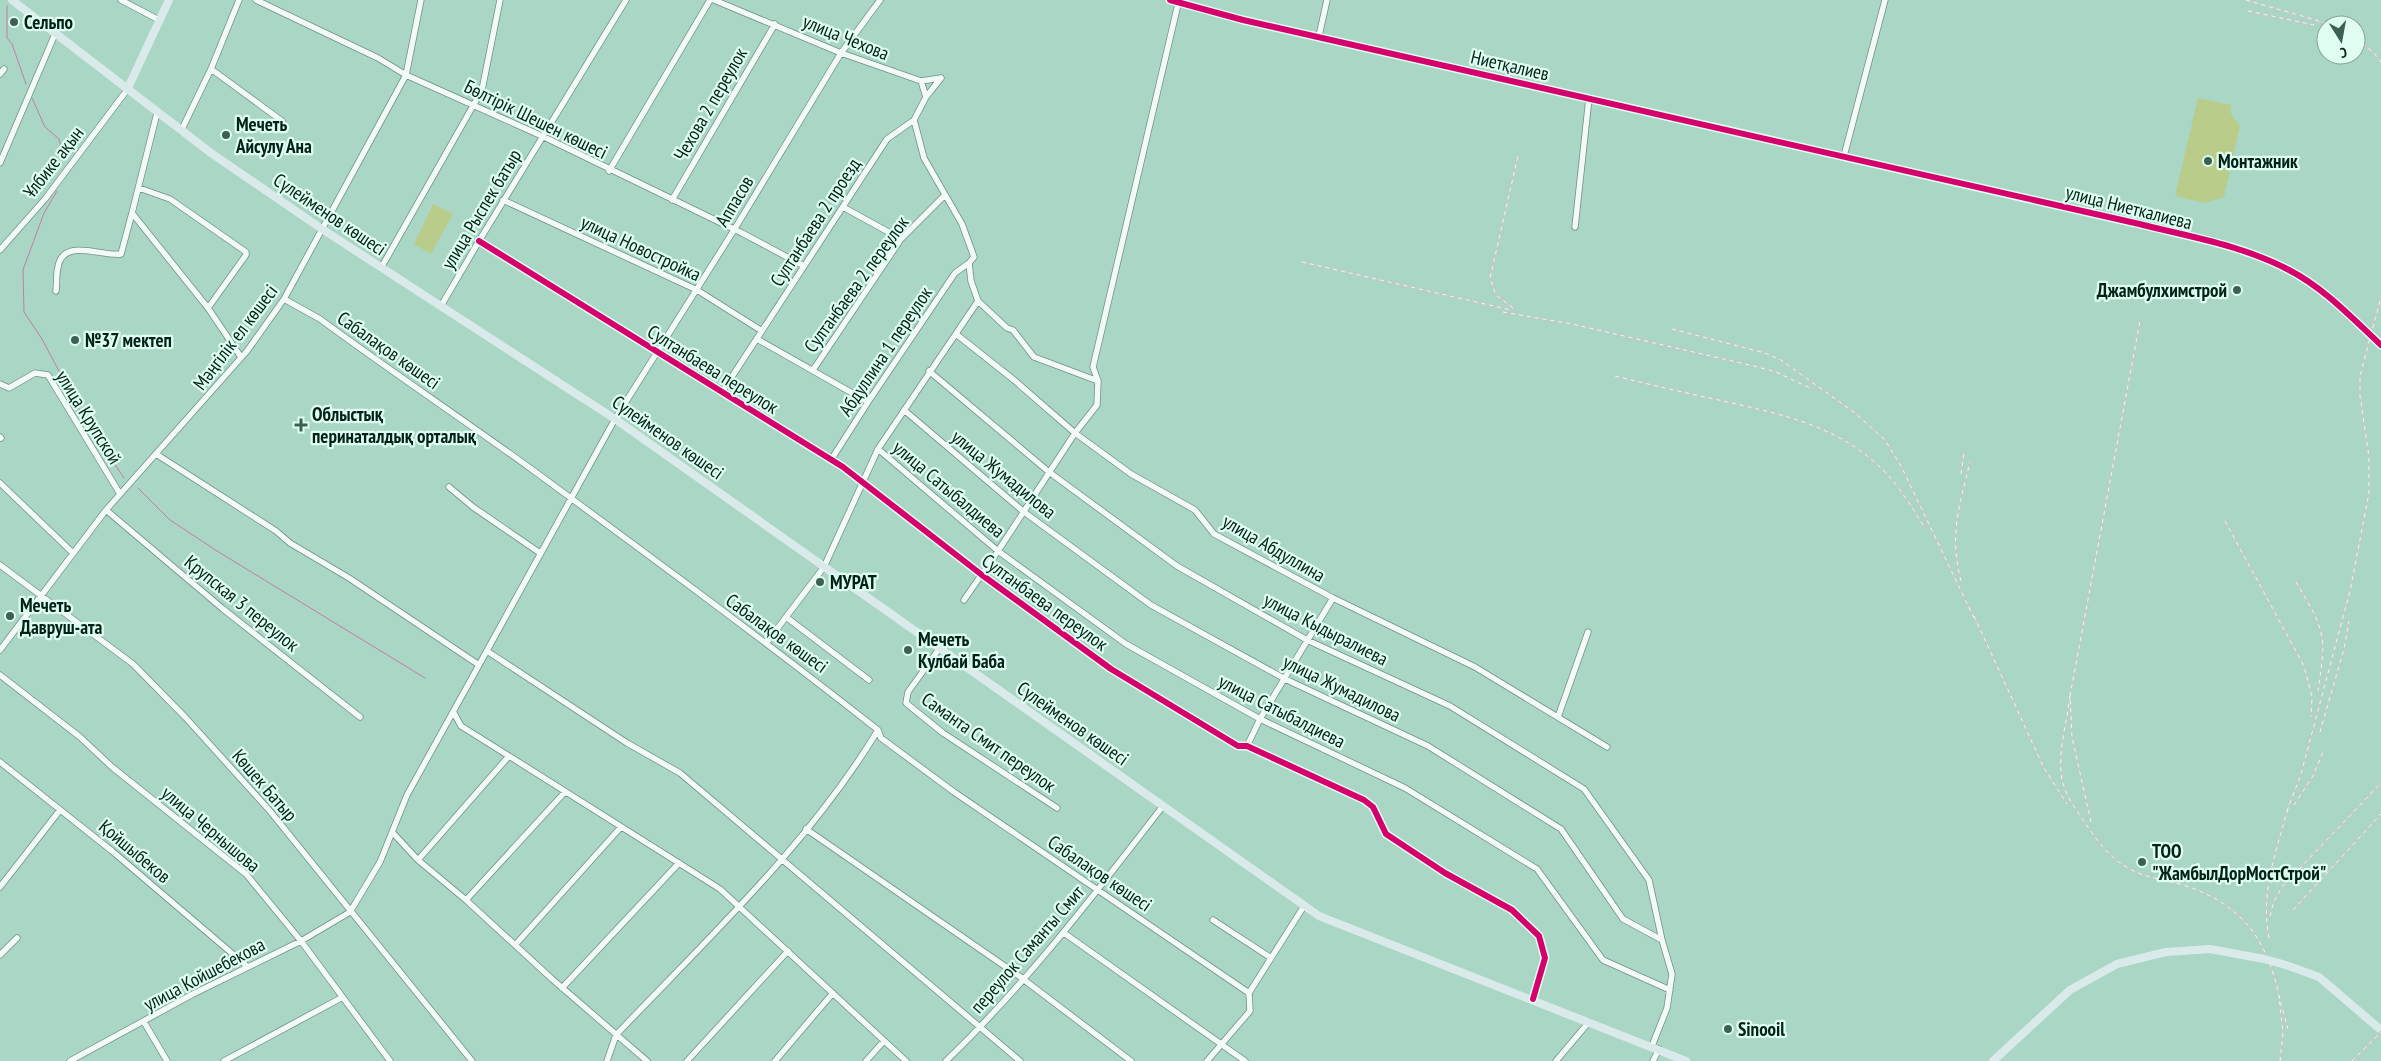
<svg xmlns="http://www.w3.org/2000/svg" width="2381" height="1061" viewBox="0 0 2381 1061" font-family="'PT Sans Narrow',sans-serif">
<style>
.green{fill:#b9cc8a}
.lines{fill:none;stroke-linecap:round;stroke-linejoin:round}
.stream{stroke:#c27ea7;stroke-width:1}
.minor-casing{stroke:#6e9185;stroke-width:7}
.major-casing{stroke:#d9ede5;stroke-width:8}
.minor{stroke:#f2f9f6;stroke-width:5.5}
.major{stroke:#daeaea;stroke-width:7}
.rail-casing{stroke:#beccc7;stroke-width:3}
.rail{stroke:#dffef1;stroke-width:1;stroke-dasharray:4;stroke-linecap:butt}
.major-bridge-casing{stroke:#d9ede5;stroke-width:8;stroke-linecap:butt}
.major-bridge{stroke:#daeaea;stroke-width:7}
.cycleway-casing{stroke:#dffef1;stroke-width:9}
.cycleway{stroke:#d6006c;stroke-width:6}
.poi-dot{fill:#3b6154;stroke:#dffef1;stroke-width:2}
.labels{text-anchor:middle;dominant-baseline:central;stroke-width:4.5;stroke-linejoin:round;paint-order:stroke}
.poi-label{font-size:19px;font-weight:bold;fill:#002217;stroke:#dffef1;text-anchor:start}
.street-label{font-size:19px;fill:#002217;stroke:#dffef1}
</style>
<rect width="100%" height="100%" fill="#aad6c5"/>
<path class="green" d="M 2198,98 L 2231,105 L 2231,114 L 2240,126 L 2224,197 L 2204,203 L 2175,196 Z
M 433,204 L 453,214 L 431,254 L 414,244 Z"/>
<g class="lines">
<path class="stream" d="M 7,6 L 7,38 L 12,44 L 26,84
M 32,98 L 45,127 L 59,139 L 61,148
M 57,191 L 44,213 L 23,270 L 24,312 L 42,339 L 85,420 L 124,478
M 138,488 L 170,520 L 217,551 L 425,678"/>
<g class="minor-casing">
<path id="minor" d="M 121,0 L 159,20
M 256,0 L 378,58 L 406,75 L 542,136 L 742,233 L 804,266
M 714,0 L 841,53 L 921,81 L 941,78
M 1170,0 L 1243,20 L 2135,223 C 2186,236 2242,245 2289,270 C 2324,288 2352,318 2381,345
M 1319,36 L 1327,0
M 211,69 L 282,121
M 0,74 L 4,69
M 921,81 L 926,97
M 157,113 L 132,213 L 208,308 L 241,357
M 914,120 L 924,158 L 962,224 L 974,257 L 969,263 L 971,281 L 978,301 L 1007,328 L 1013,330 L 1034,357 L 1098,381
M 181,131 L 211,69 L 239,0
M 1844,156 L 1885,0
M 0,163 L 55,34
M 609,171 L 710,0
M 139,188 L 170,199 L 246,252 L 246,255 L 208,308
M 503,200 L 697,290 L 762,331
M 672,200 L 775,24
M 843,207 L 901,239
M 1575,227 L 1589,98
M 479,241 L 843,467 L 982,575 L 1111,669 L 1238,746 L 1247,746 L 1364,800 L 1373,807 L 1386,834 L 1445,873 L 1512,910 L 1539,936 L 1545,958 L 1533,999
M 0,250 L 45,199 L 127,90
M 381,268 L 482,90 L 500,0
M 56,291 C 57,283 56,274 58,267 C 63,237 102,257 121,254 L 132,213
M 284,299 L 320,319 C 389,370 461,418 530,468 C 647,554 764,640 878,730 L 881,738 L 954,792 L 1249,993
M 441,306 L 479,241 L 626,0
M 956,334 L 1014,380 L 1075,433 L 1131,474 L 1195,510 L 1214,534 L 1333,598 L 1475,667 L 1607,747
M 757,339 L 868,402
M 813,370 L 901,239 L 944,196
M 929,371 L 1049,472 L 1177,566 L 1307,640 L 1450,706 L 1584,789 L 1649,880 L 1662,940
M 0,384 L 9,388 L 35,373 L 48,375 L 120,494
M 722,392 L 887,139 L 914,120 L 926,97 L 941,78
M 904,410 L 1024,512 L 1151,605 L 1285,679 L 1428,746 L 1561,829 L 1623,919 L 1662,940 L 1672,974 L 1667,1008 L 1652,1046
M 0,437 L 1,438
M 878,449 L 998,551 L 1126,644 L 1260,719 L 1405,788 L 1537,869 L 1603,960 L 1670,990
M 156,454 L 276,531 L 290,543 L 349,578 L 479,665 L 615,419 L 734,230 L 841,53 L 880,0
M 831,460 L 868,402 L 955,273 L 969,263
M 0,483 L 73,553
M 449,487 L 473,507 L 540,553
M 106,510 L 223,609 L 360,717
M 0,565 L 133,664 L 186,718 L 270,811 L 472,1061
M 964,600 L 998,551 L 1075,433 L 1097,405 L 1098,381 L 1093,367 L 1178,4
M 786,617 L 824,567 L 878,449 L 978,301
M 767,642 L 786,617 L 869,680
M 939,649 L 908,692 L 906,703 L 943,733 L 1057,808
M 0,650 L 106,510 L 247,351 L 284,299 L 406,75 L 421,0
M 487,651 L 627,743 L 680,773 L 1020,1061
M 0,675 L 80,737 L 112,767 L 246,874 L 301,941 L 390,1061
M 454,713 L 461,726 L 509,756
M 1558,717 L 1588,632
M 1247,746 L 1260,719 L 1333,598
M 0,762 L 112,851 L 248,967
M 806,829 L 1019,976 L 1131,1061
M 393,833 L 418,860
M 0,887 L 60,810
M 466,900 L 565,792
M 1213,920 L 1271,958
M 1064,933 L 1245,1061
M 516,944 L 621,827
M 0,955 L 17,938
M 562,988 L 679,863
M 144,1022 L 167,1061
M 70,1061 L 193,994 L 301,941 L 350,912 L 380,862 L 407,795 L 479,665
M 224,1061 L 341,998
M 607,1061 L 616,1035 C 707,939 810,843 878,730
M 647,1061 L 552,979 L 466,900 L 418,860 L 509,756 L 720,889 L 906,1061
M 687,1061 L 788,951
M 775,1061 L 833,993
M 866,1061 L 884,1041
M 946,1061 C 1026,984 1095,894 1163,806
M 1207,1061 L 1250,1011 L 1249,993 L 1304,906
M 1556,1061 L 1589,1022
M 1653,1061 L 1659,1049"/>
</g>
<g class="major-casing">
<path id="major" d="M 12,0 L 211,153 L 322,229 L 615,419 L 1319,916 L 1686,1061
M 127,90 L 169,0
M 2286,965 L 2319,977 L 2381,1030
M 1993,1061 L 2070,990 L 2117,964 L 2166,952 L 2210,949 L 2264,959"/>
</g>
<use href="#minor" class="minor"/>
<use href="#major" class="major"/>
<g class="rail-casing">
<path id="rail" d="M 2246,0 L 2333,25
M 2248,11 L 2314,25
M 2356,38 L 2374,53 L 2381,62
M 1302,262 L 1511,310
M 1513,308 L 1496,295 L 1490,278 L 1518,156
M 1503,312 L 1572,324 L 1754,366 L 1776,372 L 1812,389
M 1672,329 L 1765,353 L 1781,360 L 1855,413 L 1885,440 L 1901,466 L 1976,622
M 1615,376 C 1651,385 1687,393 1723,401 C 1780,414 1836,425 1880,467 C 1898,484 1911,506 1925,528
M 1961,474 L 1964,452
M 2225,521 L 2304,666 L 2312,697 L 2311,717
M 1961,581 C 1949,534 1959,508 1970,462
M 2296,582 C 2307,601 2321,621 2323,644 C 2323,659 2320,676 2318,691
M 1974,616 L 2044,768 L 2067,804
M 2070,696 L 2140,321
M 2320,732 L 2344,649 L 2349,621
M 2294,805 L 2313,776 L 2323,752
M 2287,811 L 2301,774 L 2350,591 L 2369,493 L 2369,457 L 2360,396 L 2360,376 L 2381,297
M 2091,822 L 2072,737 L 2070,696 C 2067,721 2059,747 2061,772 C 2062,790 2073,805 2083,820 C 2094,836 2106,854 2123,865 C 2141,877 2160,879 2180,884 C 2239,902 2267,937 2279,996
M 2293,910 L 2381,814
M 2270,916 L 2274,901 L 2282,887 L 2381,783
M 2269,938 C 2260,889 2277,851 2289,804
M 2280,1061 L 2283,1033 L 2279,996 L 2288,1029
M 2352,1061 L 2381,1032"/>
</g>
<use href="#rail" class="rail"/>
<g class="major-bridge-casing">
<path id="major-bridge" d="M 2264,959 L 2286,965"/>
</g>
<use href="#major-bridge" class="major-bridge"/>
<g class="cycleway-casing">
<path id="cycleway" d="M 1170,0 L 1243,20 L 2135,223 C 2186,236 2242,245 2289,270 C 2324,288 2352,318 2381,345
M 479,241 L 843,467 L 982,575 L 1111,669 L 1238,746 L 1247,746 L 1364,800 L 1373,807 L 1386,834 L 1445,873 L 1512,910 L 1539,936 L 1545,958 L 1533,999"/>
</g>
<use href="#cycleway" class="cycleway"/>
</g>
<g class="poi-dot">
<circle cx="14" cy="22" r="5"/>
<circle cx="226" cy="135" r="5"/>
<circle cx="2208" cy="161" r="5"/>
<circle cx="2237" cy="290" r="5"/>
<circle cx="75" cy="340" r="5"/>
<path d="M298.5 417.5h5v5h5v5h-5v5h-5v-5h-5v-5h5z"/>
<circle cx="820" cy="582" r="5"/>
<circle cx="10" cy="616" r="5"/>
<circle cx="908" cy="650" r="5"/>
<circle cx="2142" cy="862" r="5"/>
<circle cx="1728" cy="1029" r="5"/>
</g>
<g class="labels">
<g class="poi-label">
<text x="24" y="22">Сельпо</text>
<text x="236" y="124">Мечеть<tspan x="236" dy="22">Айсулу Ана</tspan></text>
<text x="2218" y="161">Монтажник</text>
<text x="2227" y="290" text-anchor="end">Джамбулхимстрой</text>
<text x="85" y="340">№37 мектеп</text>
<text x="312" y="414">Облыстық<tspan x="312" dy="22">перинаталдық орталық</tspan></text>
<text x="830" y="582">МУРАТ</text>
<text x="20" y="605">Мечеть<tspan x="20" dy="22">Давруш-ата</tspan></text>
<text x="918" y="639">Мечеть<tspan x="918" dy="22">Кулбай Баба</tspan></text>
<text x="2152" y="851">ТОО<tspan x="2152" dy="22">"ЖамбылДорМостСтрой"</tspan></text>
<text x="1738" y="1029">Sinooil</text>
</g>
<g class="street-label">
<text transform="translate(846 37) rotate(22)">улица Чехова</text>
<text transform="translate(1510 65) rotate(13)">Ниетқалиев</text>
<text transform="translate(710 104) rotate(-60)">Чехова 2 переулок</text>
<text transform="translate(536 119) rotate(26)">Бөлтірік Шешен көшесі</text>
<text transform="translate(53 162) rotate(-52)">Ұлбике ақын</text>
<text transform="translate(734 201) rotate(-59)">Аппасов</text>
<text transform="translate(2129 207) rotate(14)">улица Ниеткалиева</text>
<text transform="translate(481 209) rotate(-59)">улица Рыспек батыр</text>
<text transform="translate(330 214) rotate(34)">Сүлейменов көшесі</text>
<text transform="translate(815 222) rotate(-57)">Султанбаева 2 проезд</text>
<text transform="translate(641 248) rotate(25)">улица Новостройка</text>
<text transform="translate(856 284) rotate(-54)">Султанбаева 2 переулок</text>
<text transform="translate(235 337) rotate(-53)">Мәңгілік ел көшесі</text>
<text transform="translate(389 350) rotate(35)">Сабалақов көшесі</text>
<text transform="translate(885 351) rotate(-56)">Абдуллина 1 переулок</text>
<text transform="translate(713 369) rotate(32)">Султанбаева переулок</text>
<text transform="translate(89 417) rotate(58)">улица Крупской</text>
<text transform="translate(668 437) rotate(35)">Сүлейменов көшесі</text>
<text transform="translate(1004 474) rotate(39)">улица Жумадилова</text>
<text transform="translate(949 489) rotate(40)">улица Сатыбалдиева</text>
<text transform="translate(1274 548) rotate(30)">улица Абдуллина</text>
<text transform="translate(1045 602) rotate(36)">Султанбаева переулок</text>
<text transform="translate(242 603) rotate(39)">Крупская 3 переулок</text>
<text transform="translate(1326 629) rotate(27)">улица Кыдыралиева</text>
<text transform="translate(777 633) rotate(36)">Сабалақов көшесі</text>
<text transform="translate(1342 688) rotate(26)">улица Жумадилова</text>
<text transform="translate(1282 711) rotate(27)">улица Сатыбалдиева</text>
<text transform="translate(1073 723) rotate(35)">Сүлейменов көшесі</text>
<text transform="translate(989 742) rotate(35)">Саманта Смит переулок</text>
<text transform="translate(265 785) rotate(49)">Көшек Батыр</text>
<text transform="translate(211 829) rotate(40)">улица Чернышова</text>
<text transform="translate(135 851) rotate(40)">Қойшыбеков</text>
<text transform="translate(1100 873) rotate(34)">Сабалақов көшесі</text>
<text transform="translate(1027 949) rotate(-49)">переулок Саманты Смит</text>
<text transform="translate(204 974) rotate(-28)">улица Койшебекова</text>
</g>
</g>
<g transform="translate(2341 40) rotate(169)"><circle r="24" fill="#dffef1" stroke="#86a69a"/>
<path d="M0-4L9 19L0 12L-9 19Z" fill="#3b6154"/>
<text y="-8" font-size="14" font-weight="bold" text-anchor="middle" fill="#002217">С</text>
</g>
</svg>
